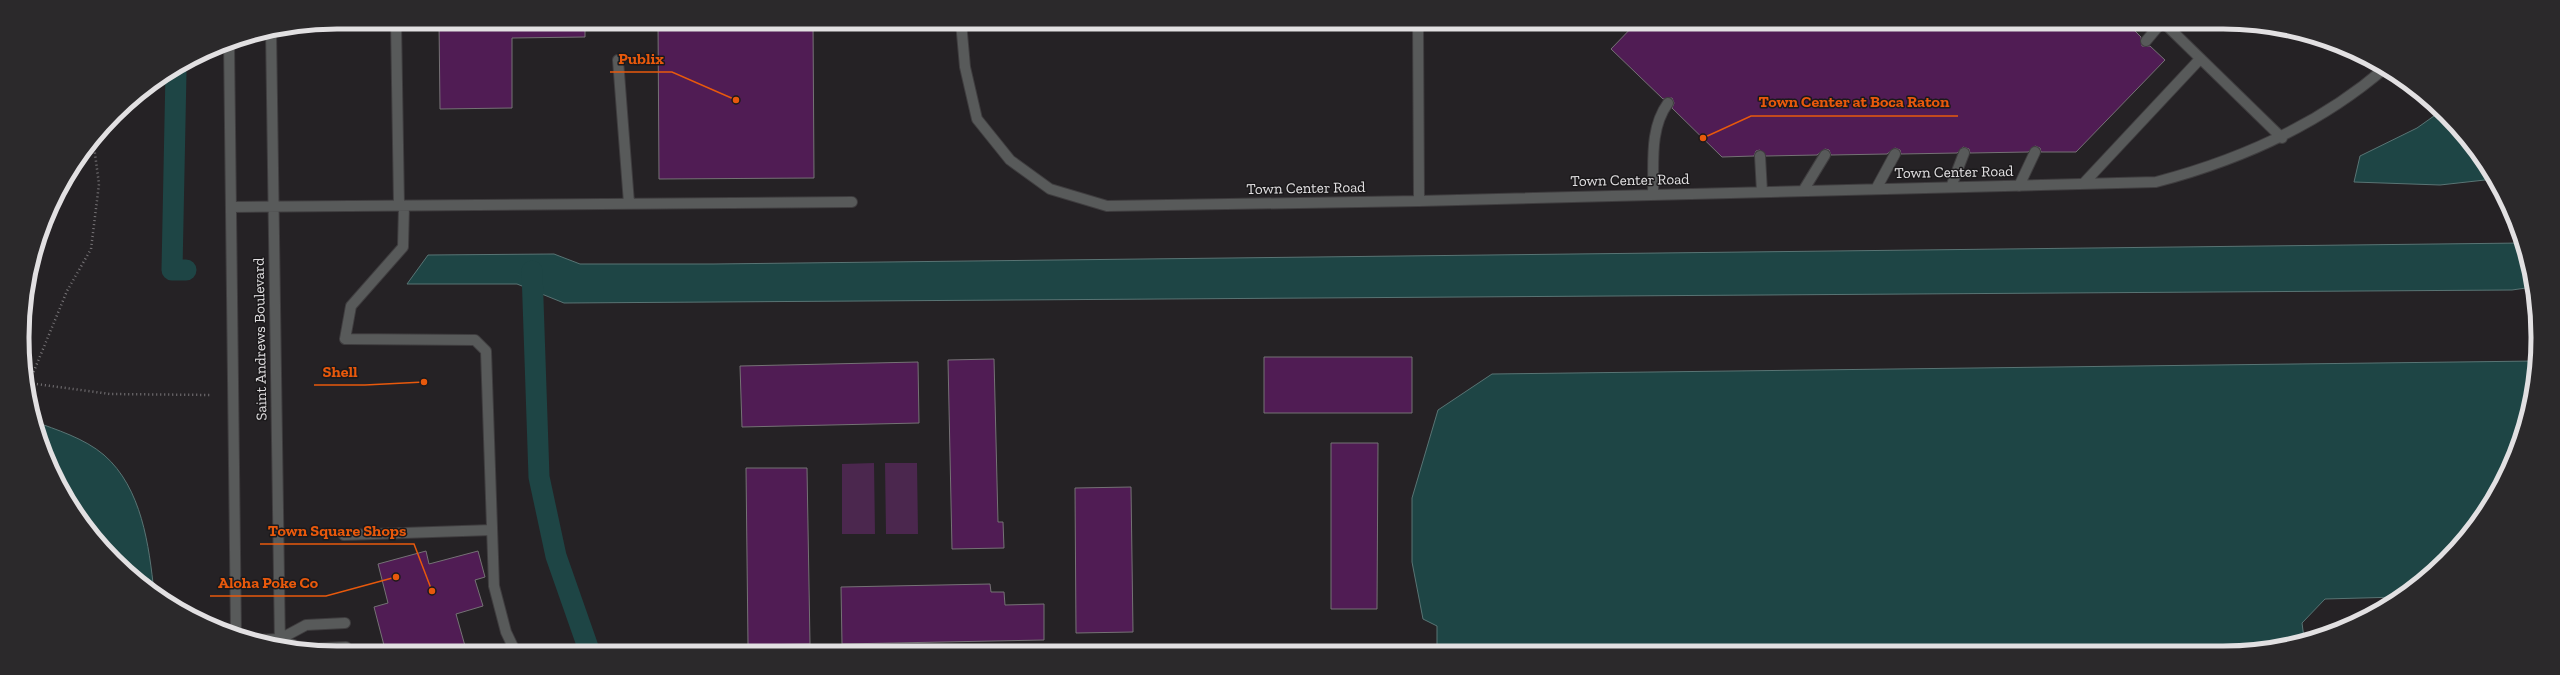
<svg xmlns="http://www.w3.org/2000/svg" width="2560" height="675" viewBox="0 0 2560 675" font-family="'Zilla Slab',serif">
<style>
.green{fill:#4b274e}
.water{fill:#1e4545;stroke:#597474}
.lines{fill:none;stroke-linecap:round;stroke-linejoin:round}
.canal{stroke:#1e4545;stroke-width:21}
.building{fill:#501c54;stroke:#757275}
.minor-casing{stroke:#3f3d3f;stroke-width:12}
.path{stroke:#787578;stroke-width:2.5;stroke-dasharray:1 3;stroke-linecap:butt}
.minor{stroke:#585a5a;stroke-width:10}
.labels{text-anchor:middle;dominant-baseline:central;stroke-width:3;stroke-linejoin:round;paint-order:stroke}
.street-label{font-size:15px;fill:#e2e0e2;stroke:#1b191b}
.rim{fill:none;stroke:#e2e0e2;stroke-width:5}
.leader{fill:none;stroke:#e8590c;stroke-width:1.5}
.callout-dot{fill:#e8590c;stroke:#1b191b;stroke-width:1.5}
.callout-label{font-size:16px;text-anchor:middle;font-weight:bold;fill:#e8590c;stroke:#1b191b;stroke-width:3;stroke-linejoin:round;paint-order:stroke}
</style>
<rect width="100%" height="100%" fill="#252225"/>
<path class="green" d="M 874,463 L 875,534 L 842,534 L 842,464 Z
M 885,463 L 917,463 L 918,534 L 886,534 Z"/>
<path class="water" d="M 2441,111 L 2485,162 L 2494,179 L 2440,185 L 2354,182 L 2360,156 L 2417,128 Z
M 2522,243 L 2533,287 L 2512,290 L 564,303 L 517,284 L 407,284 L 428,255 L 554,254 L 580,264 L 713,264 Z
M 2536,361 L 2532,399 L 2496,495 L 2431,575 L 2398,597 L 2325,599 L 2302,623 L 2304,638 L 2263,650 L 1437,651 L 1437,626 L 1423,619 L 1412,562 L 1412,498 L 1438,410 L 1492,374 Z
M 33,421 C 57,430 84,438 104,455 C 142,488 149,546 154,592 L 87,529 L 55,477 Z"/>
<g class="lines">
<path class="canal" d="M 176,72 L 172,270 L 186,270
M 532,271 L 539,477 L 556,556 L 590,653"/>
</g>
<path class="building" d="M 439,22 L 585,22 L 585,37 L 512,38 L 512,108 L 440,109 Z
M 658,22 L 813,22 L 814,178 L 659,179 Z
M 1637,22 L 2126,22 L 2141,37 L 2142,46 L 2150,46 L 2165,60 L 2076,152 L 2041,152 L 2040,148 L 2035,146 L 2028,152 L 1970,153 L 1969,149 L 1963,147 L 1957,153 L 1901,154 L 1900,150 L 1895,148 L 1887,154 L 1831,155 L 1829,150 L 1825,149 L 1817,155 L 1766,156 L 1760,150 L 1756,151 L 1754,156 L 1722,157 L 1672,108 L 1674,103 L 1672,98 L 1663,99 L 1611,49 Z
M 1264,357 L 1412,357 L 1412,413 L 1264,413 Z
M 994,359 L 998,522 L 1003,522 L 1004,548 L 952,549 L 948,360 Z
M 918,362 L 919,423 L 742,427 L 740,366 Z
M 1331,443 L 1378,443 L 1377,609 L 1331,609 Z
M 746,468 L 807,468 L 810,644 L 748,645 Z
M 1131,487 L 1133,632 L 1076,633 L 1075,488 Z
M 426,551 L 429,564 L 478,551 L 485,577 L 475,580 L 483,606 L 456,614 L 467,653 L 386,653 L 374,607 L 388,603 L 378,564 Z
M 990,584 L 991,592 L 1004,592 L 1005,605 L 1044,604 L 1044,640 L 842,644 L 841,587 Z"/>
<g class="lines">
<g class="minor-casing">
<path id="minor" d="M 396,22 L 399,206
M 961,22 L 965,67 L 977,119 L 1010,160 L 1050,189 L 1107,206 L 1419,201 L 2156,182 C 2240,160 2319,125 2385,68
M 1418,22 L 1419,201
M 2163,22 L 2282,138
M 271,30 L 280,647
M 2146,41 L 2162,22
M 229,42 L 236,635
M 618,60 L 629,203
M 1760,156 L 1762,192
M 2083,184 L 2200,59
M 2019,186 L 2035,152
M 1951,187 L 1964,153
M 1876,189 L 1895,154
M 1803,191 L 1825,155
M 1653,194 C 1654,164 1649,129 1668,103
M 404,206 L 403,247 L 351,306 L 345,339 L 475,340 L 486,351 L 494,586 L 506,632 L 516,653
M 231,207 L 852,202
M 344,535 L 492,530
M 280,639 L 303,649 L 346,647
M 253,640 L 280,639 L 306,625 L 345,623"/>
</g>
<path class="path" d="M 29,383 L 67,291 L 91,249 L 99,184 L 93,139
M 29,383 L 110,394 L 211,395"/>
<use href="#minor" class="minor"/>
</g>
<g class="labels">
<g class="street-label">
<text transform="translate(1954 172) rotate(-1)">Town Center Road</text>
<text transform="translate(1630 180) rotate(-1)">Town Center Road</text>
<text transform="translate(1306 188) rotate(-1)">Town Center Road</text>
<text transform="translate(260 339) rotate(-91)">Saint Andrews Boulevard</text>
</g>
</g>
<path d="M0 0H2560V675H0ZM337 29H2223A308 308 0 0 1 2531 337V338A308 308 0 0 1 2223 646H337A308 308 0 0 1 29 338V337A308 308 0 0 1 337 29Z" fill="#2b292b" fill-rule="evenodd"/>
<path class="rim" d="M337 29H2223A308 308 0 0 1 2531 337V338A308 308 0 0 1 2223 646H337A308 308 0 0 1 29 338V337A308 308 0 0 1 337 29Z"/>
<path class="leader" d="M736 100L672 72H610M1703 138L1751 116H1958M424 382L365 385H314M432 591L414 544H260M396 577L326 596H210"/>
<g class="callout-dot">
<circle cx="736" cy="100" r="4"/>
<circle cx="1703" cy="138" r="4"/>
<circle cx="424" cy="382" r="4"/>
<circle cx="432" cy="591" r="4"/>
<circle cx="396" cy="577" r="4"/>
</g>
<g class="callout-label">
<text x="641" y="64">Publix</text>
<text x="1854" y="107">Town Center at Boca Raton</text>
<text x="340" y="377">Shell</text>
<text x="337" y="536">Town Square Shops</text>
<text x="268" y="588">Aloha Poke Co</text>
</g>
</svg>
